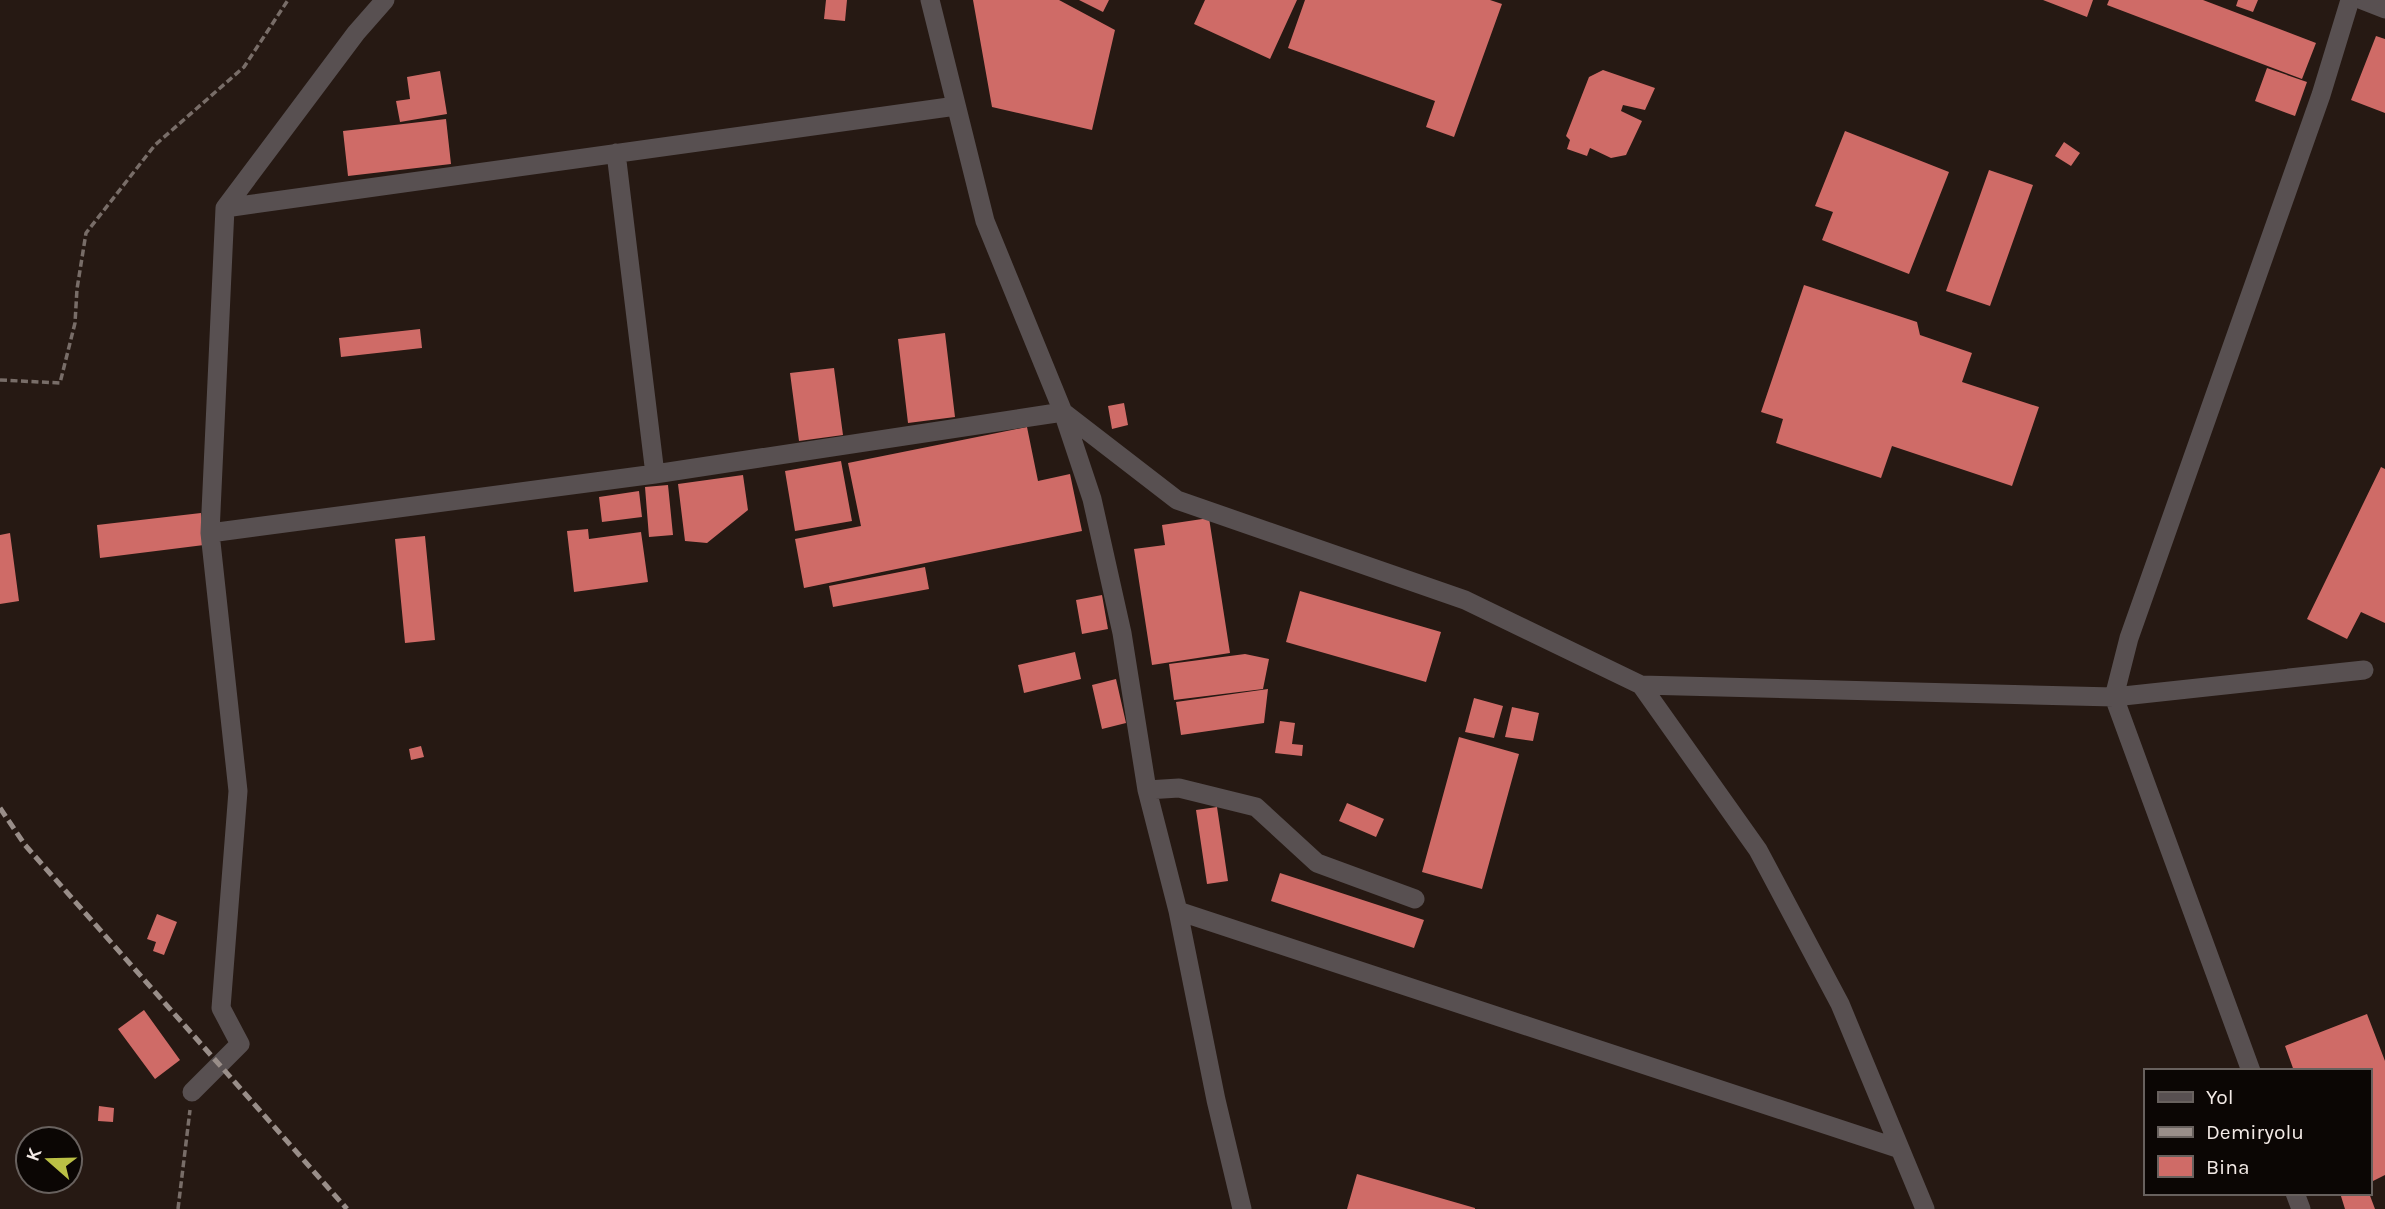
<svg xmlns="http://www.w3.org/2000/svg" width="2385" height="1209" viewBox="0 0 2385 1209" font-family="Karla,sans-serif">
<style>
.building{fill:#cf6b67}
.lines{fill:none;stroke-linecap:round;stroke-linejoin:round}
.path{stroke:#786d68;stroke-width:3.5;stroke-dasharray:7 3.5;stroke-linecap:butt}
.minor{stroke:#585051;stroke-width:19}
.rail{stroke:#998e89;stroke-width:5;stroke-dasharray:10 5;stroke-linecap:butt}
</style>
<rect width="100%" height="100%" fill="#261913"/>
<path class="building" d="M 826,0 L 847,0 L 845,21 L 824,19 Z
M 973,0 L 1059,0 L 1115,30 L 1092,130 L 992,107 Z
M 1079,0 L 1109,0 L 1103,12 Z
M 1205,0 L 1297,0 L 1270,59 L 1194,24 Z
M 1305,0 L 1490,0 L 1502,4 L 1454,137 L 1426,127 L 1435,101 L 1288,48 Z
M 2043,0 L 2093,0 L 2087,17 Z
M 2109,0 L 2203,0 L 2316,43 L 2302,79 L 2107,5 Z
M 2238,0 L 2258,0 L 2253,12 L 2236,6 Z
M 2376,36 L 2385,39 L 2385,113 L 2351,100 Z
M 2267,68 L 2307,82 L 2295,116 L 2255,101 Z
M 1603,70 L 1655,88 L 1645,110 L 1623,105 L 1621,111 L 1642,121 L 1626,155 L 1611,158 L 1590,148 L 1587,156 L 1567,149 L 1570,140 L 1566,136 L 1589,77 Z
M 440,71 L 447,114 L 400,122 L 396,101 L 410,99 L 407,77 Z
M 446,119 L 451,164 L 348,176 L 343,131 Z
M 1845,131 L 1949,172 L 1909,274 L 1822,240 L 1833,212 L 1815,206 Z
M 2064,142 L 2080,153 L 2071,166 L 2055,156 Z
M 1989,170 L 2033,185 L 1990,306 L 1946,291 Z
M 1804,285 L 1917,322 L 1920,335 L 1972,353 L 1962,382 L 2039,407 L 2012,486 L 1892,446 L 1881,478 L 1776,443 L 1783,419 L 1761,412 Z
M 420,329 L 422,348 L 341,357 L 339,338 Z
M 945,333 L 955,417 L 908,423 L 898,339 Z
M 834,368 L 843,435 L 799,441 L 790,373 Z
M 1124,403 L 1128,425 L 1112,429 L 1108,406 Z
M 1027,427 L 1038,481 L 1070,474 L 1082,531 L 804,588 L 795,539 L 861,526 L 848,463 Z
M 841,461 L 852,521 L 795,531 L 785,471 Z
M 2381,467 L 2385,469 L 2385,623 L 2361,612 L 2347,639 L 2307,619 Z
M 743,475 L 748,510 L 707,543 L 685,541 L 678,484 Z
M 668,485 L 673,535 L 649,537 L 645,487 Z
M 639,491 L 642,517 L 602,522 L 599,497 Z
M 201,513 L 204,545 L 100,558 L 97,525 Z
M 1209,518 L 1230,653 L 1152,665 L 1134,549 L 1165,545 L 1162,525 Z
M 588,529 L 589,539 L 641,532 L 648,582 L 574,592 L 567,531 Z
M 10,533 L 19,601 L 0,604 L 0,535 Z
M 425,536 L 435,640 L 405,643 L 395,539 Z
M 925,567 L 929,589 L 833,607 L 829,586 Z
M 1300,591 L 1441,632 L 1426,682 L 1286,642 Z
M 1102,595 L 1108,629 L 1082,634 L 1076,600 Z
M 1075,652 L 1081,679 L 1024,693 L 1018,665 Z
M 1245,654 L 1269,659 L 1263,689 L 1174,700 L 1169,664 Z
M 1116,679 L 1126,723 L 1102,729 L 1092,685 Z
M 1268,689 L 1264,723 L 1181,735 L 1176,702 Z
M 1474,698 L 1503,706 L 1494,738 L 1465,732 Z
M 1512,707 L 1539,713 L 1533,741 L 1505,737 Z
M 1280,721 L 1295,723 L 1292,744 L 1303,745 L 1302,756 L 1275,753 Z
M 1459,737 L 1519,754 L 1482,889 L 1422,872 Z
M 421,746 L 424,757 L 411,760 L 409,749 Z
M 1347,803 L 1384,819 L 1376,837 L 1339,821 Z
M 1217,807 L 1228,881 L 1207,884 L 1196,810 Z
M 1280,873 L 1424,920 L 1414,948 L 1271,901 Z
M 157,914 L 177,922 L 164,955 L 153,951 L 156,942 L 147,939 Z
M 144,1010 L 180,1060 L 155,1079 L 118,1029 Z
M 2367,1014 L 2385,1061 L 2385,1175 L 2369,1183 L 2369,1071 L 2294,1071 L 2285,1046 Z
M 99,1106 L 114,1108 L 113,1122 L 98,1121 Z
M 1357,1174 L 1475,1208 L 1475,1209 L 1347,1209 Z
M 2340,1193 L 2369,1193 L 2375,1209 L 2345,1209 Z"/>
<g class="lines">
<path class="path" d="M 0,380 L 60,383 L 75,323 L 77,289 L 86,233 L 155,145 L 244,67 L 288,0
M 178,1209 L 190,1110"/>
<path class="minor" d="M 930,0 L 985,221 L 1063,412 L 1092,499 L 1122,633 L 1147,790 L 1178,911 L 1216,1100 L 1242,1209
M 2362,0 L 2385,9
M 616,153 L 655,474
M 225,208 L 956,106
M 210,533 L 655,474 L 1063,412 L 1177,500 L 1465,600 L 1641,685 L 1758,850 L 1840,1004 L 1925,1209
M 1641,685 L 2114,697 L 2364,670
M 1147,790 L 1179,788 L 1256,807 L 1317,863 L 1415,899
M 1178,911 L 1900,1149
M 2251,1071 L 2114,697 L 2129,638 L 2321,95 L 2350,0
M 192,1092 L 240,1044 L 221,1008 L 238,791 L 210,533 L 225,208 L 356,33 L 385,0
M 2295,1193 L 2301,1209"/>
<path class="rail" d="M 0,808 L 25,845 L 347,1209"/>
</g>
<rect x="2144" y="1069" width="228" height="126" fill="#0b0604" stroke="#68615e" stroke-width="2"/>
<rect x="2158" y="1092" width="35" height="10" fill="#585051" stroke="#68615e" stroke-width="2"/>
<text x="2206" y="1104" font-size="21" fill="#f3eae6">Yol</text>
<rect x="2158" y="1127" width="35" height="10" fill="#998e89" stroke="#68615e" stroke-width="2"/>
<text x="2206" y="1139" font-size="21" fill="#f3eae6">Demiryolu</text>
<rect x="2158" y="1156" width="35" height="21" fill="#cf6b67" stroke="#68615e" stroke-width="2"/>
<text x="2206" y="1174" font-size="21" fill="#f3eae6">Bina</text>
<g transform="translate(49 1160) rotate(290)"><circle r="33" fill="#0b0604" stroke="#68615e" stroke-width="2"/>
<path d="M0-5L12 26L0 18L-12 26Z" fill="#bbc045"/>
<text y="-10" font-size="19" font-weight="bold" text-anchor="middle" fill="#f3eae6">K</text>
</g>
</svg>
